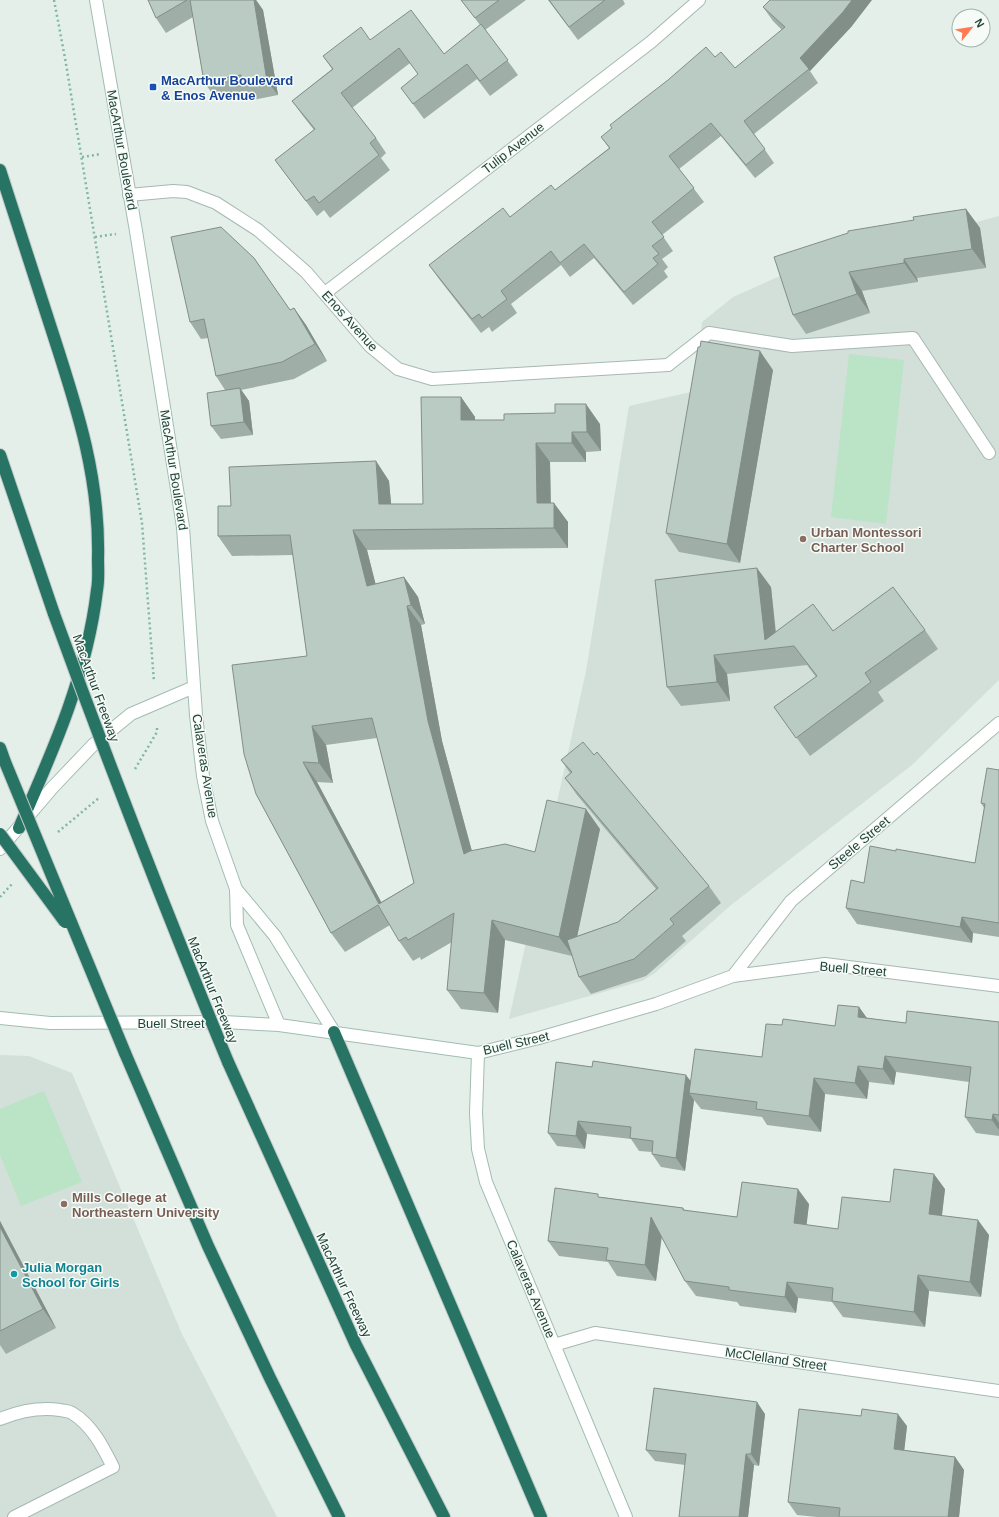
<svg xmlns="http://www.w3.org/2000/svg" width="999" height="1517" viewBox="0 0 999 1517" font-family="Arial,sans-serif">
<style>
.built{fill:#d2e0d9}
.green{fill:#bbe3c5}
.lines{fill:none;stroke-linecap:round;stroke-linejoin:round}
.lane-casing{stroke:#a6b8b2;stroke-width:14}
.street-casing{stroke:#a6b8b2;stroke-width:14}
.secondary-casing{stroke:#a1bdb2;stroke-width:14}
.highway-casing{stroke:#c1cbc8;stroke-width:14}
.path{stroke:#81b7a5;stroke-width:2.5;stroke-dasharray:2 3;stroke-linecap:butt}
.lane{stroke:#fff;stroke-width:12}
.street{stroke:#fff;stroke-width:12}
.secondary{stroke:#fff;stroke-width:12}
.highway{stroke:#287464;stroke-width:12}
.highway-bridge-casing{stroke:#c1cbc8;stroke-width:14;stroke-linecap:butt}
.highway-bridge{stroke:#287464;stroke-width:12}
.wall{fill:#9fafa8;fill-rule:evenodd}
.shaded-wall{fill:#828e88}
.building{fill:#b9cbc3;stroke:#828e88;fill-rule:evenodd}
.transit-dot{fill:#1a4fb4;stroke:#f6fbf8;stroke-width:1.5}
.education-dot{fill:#8d6e63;stroke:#f6fbf8;stroke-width:1.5}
.culture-dot{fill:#0f9aa8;stroke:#f6fbf8;stroke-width:1.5}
.labels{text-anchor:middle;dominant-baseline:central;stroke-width:3;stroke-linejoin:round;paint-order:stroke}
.transit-label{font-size:13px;font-weight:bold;fill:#164399;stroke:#f6fbf8;text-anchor:start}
.street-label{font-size:13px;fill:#21443a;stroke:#f6fbf8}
.education-label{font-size:13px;font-weight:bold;fill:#785e54;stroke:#f6fbf8;text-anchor:start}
.culture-label{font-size:13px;font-weight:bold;fill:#0d838f;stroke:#f6fbf8;text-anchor:start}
</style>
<rect width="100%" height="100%" fill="#e4efea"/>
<path class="built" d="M 999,216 L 999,680 L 912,765 L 731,905 L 655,973 L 642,981 L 509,1019 L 586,671 L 629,406 L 695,391 L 702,322 L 733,297 L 787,273 Z
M 0,1055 L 29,1056 L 72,1073 L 182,1334 L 277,1517 L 0,1517 Z"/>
<path class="green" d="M 849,354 L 904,360 L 886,524 L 831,517 Z
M 44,1091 L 82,1182 L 21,1206 L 0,1155 L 0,1109 Z"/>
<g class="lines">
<g class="lane-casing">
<path id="lane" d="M 668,365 L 709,333 L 792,346 L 913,338 L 989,453"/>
</g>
<g class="street-casing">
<path id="street" d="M 129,195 L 173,191 L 187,192 L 216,203 L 258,230 L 306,272 L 370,346 L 398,369 L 432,379 L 668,365
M 325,293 L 651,42 L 699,0
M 733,976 L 791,901 L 999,723
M 478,1053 L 539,1038 L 656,1004 L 733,976 L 825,964 L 999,986
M 554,1345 L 595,1333 L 999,1391
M 0,1419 C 20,1411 39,1407 60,1410 C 64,1411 69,1411 72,1413 C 92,1425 103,1447 113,1467 L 14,1517"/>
</g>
<g class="secondary-casing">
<path id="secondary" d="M 96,0 L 136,231 L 183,527 L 196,715 L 203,776 L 212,821 L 236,889 L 237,925 L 279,1025
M 0,849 L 53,787 L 93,745 L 131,714 L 194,687
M 236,889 L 275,936 L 334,1032
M 0,1018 L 50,1023 L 224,1022 L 279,1025 L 478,1053 L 476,1113 L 478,1149 L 486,1182 L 626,1517"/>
</g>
<g class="highway-casing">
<path id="highway" d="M 0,170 C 17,224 35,277 52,331 C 77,408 100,477 98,559 C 98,569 99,580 97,590 C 87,675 53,751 19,828
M 0,455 L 54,614
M 0,748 L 5,762
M 334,1032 L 541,1517
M 125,1053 L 208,1246 L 270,1378 L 339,1517
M 228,1062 L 356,1345 L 444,1517"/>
</g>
<path class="path" d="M 54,0 L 65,58 L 142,523 L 154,682
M 82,157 L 101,154
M 95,237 L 116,234
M 135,769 L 157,732 L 157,726
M 58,832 L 100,797
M 0,897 L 12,884"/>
<use href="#lane" class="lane"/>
<use href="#street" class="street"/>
<use href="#secondary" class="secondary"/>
<use href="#highway" class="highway"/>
<g class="highway-bridge-casing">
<path id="highway-bridge" d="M 54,614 C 109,765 167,914 228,1062
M 5,762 L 125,1053
M 0,834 L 65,922"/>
</g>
<use href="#highway-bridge" class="highway-bridge"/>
</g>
<path class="wall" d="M 148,0 L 256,0 L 263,10 L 278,95 L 253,100 L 246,91 L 214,96 L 204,82 L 193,17 L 166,33 L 156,18 Z
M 461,0 L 526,0 L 485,30 L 518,75 L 490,96 L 477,79 L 424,119 L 401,88 L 418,74 L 410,63 L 352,108 L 376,138 L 386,153 L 381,158 L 390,170 L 330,218 L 324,210 L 317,216 L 275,160 L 314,130 L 303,116 L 292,101 L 332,69 L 323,56 L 370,40 L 444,54 L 480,25 Z
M 548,0 L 623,0 L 625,4 L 578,40 Z
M 763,7 L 852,26 L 810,71 L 818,83 L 754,134 L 774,163 L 755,178 L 721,136 L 679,169 L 704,202 L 662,235 L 673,251 L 662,259 L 668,267 L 664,271 L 668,277 L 633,305 L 594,258 L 570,277 L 561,265 L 511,304 L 517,313 L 492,332 L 489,327 L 481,333 L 439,279 L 429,265 L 555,190 L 609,148 L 601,137 L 715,57 L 735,68 L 782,30 L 773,21 Z
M 966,209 L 980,228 L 986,268 L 917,278 L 918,282 L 862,291 L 870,313 L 806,334 L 793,315 L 914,220 Z
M 254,258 L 290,310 L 294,308 L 306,325 L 327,361 L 294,379 L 241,390 L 249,401 L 253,435 L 221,439 L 211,426 L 225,390 L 216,376 L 208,338 L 201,339 L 190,322 Z
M 773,370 L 740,563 L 679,552 L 666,533 Z
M 461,397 L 475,417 L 475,420 L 600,424 L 601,451 L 586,452 L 586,462 L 550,462 L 551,503 L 568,522 L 568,548 L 367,550 L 375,584 L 404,577 L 418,597 L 425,624 L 421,625 L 442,741 L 472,851 L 535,852 L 600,829 L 577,936 L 618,922 L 656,889 L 577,795 L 565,778 L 570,773 L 561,760 L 594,755 L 709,886 L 721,903 L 682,936 L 686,941 L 646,976 L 591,994 L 579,977 L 572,956 L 505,940 L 498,1013 L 461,1009 L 447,990 L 452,942 L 421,960 L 420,957 L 413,961 L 399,941 L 390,925 L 345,952 L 331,933 L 256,794 L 307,656 L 293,555 L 232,556 L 218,536 L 231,506 L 376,461 L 389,481 L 391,504 L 423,504 ZM 377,738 L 414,883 L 381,902 L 317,782 L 333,783 L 326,745 Z
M 771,587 L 776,632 L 833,631 L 925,630 L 938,649 L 878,692 L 884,701 L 810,756 L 774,707 L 816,677 L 807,665 L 727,674 L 730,701 L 681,706 L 667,687 Z
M 999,770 L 999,937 L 973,933 L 972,943 L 857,924 L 846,908 L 864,883 L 896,851 L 975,863 L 984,808 L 981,803 Z
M 859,1007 L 867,1018 L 906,1023 L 999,1022 L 999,1136 L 976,1133 L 965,1117 L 969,1082 L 896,1072 L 894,1085 L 869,1082 L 867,1099 L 825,1094 L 821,1132 L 767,1125 L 762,1117 L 701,1109 L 694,1100 L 685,1171 L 661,1167 L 652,1154 L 652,1152 L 639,1151 L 631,1139 L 587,1134 L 585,1149 L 557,1146 L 548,1133 L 556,1062 L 691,1081 L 762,1057 L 782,1025 L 835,1026 Z
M 945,1189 L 942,1216 L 989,1235 L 981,1297 L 929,1291 L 925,1327 L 843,1317 L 832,1302 L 798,1298 L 796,1313 L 740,1306 L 737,1302 L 696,1296 L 685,1281 L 662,1236 L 656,1281 L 617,1276 L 608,1262 L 559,1256 L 548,1241 L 601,1197 L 683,1208 L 685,1211 L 737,1217 L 809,1204 L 806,1225 L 838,1229 L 890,1202 Z
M 0,1221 L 56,1328 L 6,1354 L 0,1345 Z
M 765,1414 L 759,1466 L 754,1465 L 748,1517 L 679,1517 L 685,1465 L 655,1461 L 646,1450 Z
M 907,1426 L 904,1450 L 955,1457 L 964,1470 L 959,1517 L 817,1517 L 797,1515 L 788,1502 Z"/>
<path class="shaded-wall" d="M 254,0 L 256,0 L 263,10 L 278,95 L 267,81 Z
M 852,0 L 872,0 L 852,26 L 810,71 L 800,58 Z
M 966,209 L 980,228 L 986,268 L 972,249 Z
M 904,259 L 917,278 L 918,282 L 904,263 Z
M 849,272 L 862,291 L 870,313 L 857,294 Z
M 294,308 L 306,325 L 327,361 L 315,344 Z
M 760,351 L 773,370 L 740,563 L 727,544 Z
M 240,388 L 249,401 L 253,435 L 244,422 Z
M 461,397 L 475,417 L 475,439 L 461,420 Z
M 586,404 L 600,424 L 601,451 L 587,432 Z
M 572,432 L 586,452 L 586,462 L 572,443 Z
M 536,443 L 550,462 L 551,523 L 537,503 Z
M 376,461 L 389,481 L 393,524 L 379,504 Z
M 554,503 L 568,522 L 568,548 L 554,528 Z
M 353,530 L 367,550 L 381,605 L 367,586 Z
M 757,568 L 771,587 L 777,648 L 765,640 Z
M 404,577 L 418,597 L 425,624 L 411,605 Z
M 407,606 L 421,625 L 442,741 L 478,874 L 464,854 L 428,721 Z
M 714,655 L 727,674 L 730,701 L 717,682 Z
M 312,726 L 326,745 L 333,783 L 319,763 Z
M 303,762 L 317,782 L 393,924 L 379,904 Z
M 586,809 L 600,829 L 573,956 L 559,937 Z
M 962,917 L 973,933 L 972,943 L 960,927 Z
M 492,920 L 505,940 L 498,1013 L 484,993 Z
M 859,1007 L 871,1024 L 858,1017 Z
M 885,1056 L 896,1072 L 894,1085 L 883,1069 Z
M 858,1066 L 869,1082 L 867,1099 L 855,1083 Z
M 686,1075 L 696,1088 L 689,1093 L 694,1100 L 685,1171 L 676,1158 Z
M 814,1078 L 825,1094 L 821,1132 L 809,1116 Z
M 993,1114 L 999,1123 L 999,1130 L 992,1120 Z
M 578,1121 L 587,1134 L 585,1149 L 576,1136 Z
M 934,1174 L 945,1189 L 940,1230 L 929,1214 Z
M 798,1189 L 809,1204 L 805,1239 L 794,1223 Z
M 651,1217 L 662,1232 L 656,1281 L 645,1265 Z
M 978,1220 L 989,1235 L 981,1297 L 970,1282 Z
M 0,1221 L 56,1328 L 43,1309 L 0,1227 Z
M 918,1275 L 929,1291 L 925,1327 L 914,1312 Z
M 787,1282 L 798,1298 L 796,1313 L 785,1297 Z
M 757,1402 L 765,1414 L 759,1466 L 751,1454 Z
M 898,1414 L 907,1426 L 903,1462 L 894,1449 Z
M 746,1454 L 754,1465 L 748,1517 L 739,1517 Z
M 955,1457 L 964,1470 L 959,1517 L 948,1517 Z"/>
<path class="building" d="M 148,0 L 187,0 L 156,18 Z
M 190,0 L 254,0 L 267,81 L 242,85 L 241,75 L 204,82 Z
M 461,0 L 499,0 L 475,18 Z
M 549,0 L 605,0 L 569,27 Z
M 770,0 L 852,0 L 843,12 L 800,58 L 809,69 L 744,121 L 765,149 L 746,165 L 711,123 L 669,156 L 694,188 L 652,222 L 664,237 L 652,246 L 659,254 L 653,258 L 658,264 L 624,292 L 584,244 L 560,263 L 551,251 L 501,291 L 507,299 L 482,318 L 479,314 L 472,319 L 429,265 L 503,208 L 510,217 L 551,185 L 555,190 L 610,148 L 601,137 L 612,128 L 610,125 L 668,80 L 706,47 L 715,57 L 721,52 L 735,68 L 785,27 L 763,7 Z
M 411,10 L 444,54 L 481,24 L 508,60 L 480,81 L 467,64 L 413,104 L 401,88 L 418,74 L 399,48 L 341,93 L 376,138 L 370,143 L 379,155 L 319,203 L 314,196 L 306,201 L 275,160 L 315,129 L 292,101 L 333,69 L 323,56 L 361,27 L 370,40 Z
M 966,209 L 972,249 L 904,259 L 904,263 L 849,272 L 857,294 L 793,315 L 774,257 L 848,233 L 848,231 L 914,220 L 913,217 Z
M 221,227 L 254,258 L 290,310 L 294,308 L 315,344 L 282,362 L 216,376 L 204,319 L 190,322 L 171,237 Z
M 701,341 L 760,351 L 727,544 L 666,533 L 698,347 L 700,347 Z
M 240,388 L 244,422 L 211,426 L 207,393 Z
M 421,397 L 461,397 L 461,420 L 504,420 L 504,414 L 555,413 L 555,404 L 586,404 L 587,432 L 572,432 L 572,443 L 536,443 L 537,503 L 554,503 L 554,528 L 353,530 L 367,586 L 404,577 L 411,605 L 407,606 L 428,721 L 464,854 L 470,851 L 505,844 L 535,852 L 547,800 L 586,809 L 559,937 L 492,920 L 484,993 L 447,990 L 454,913 L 408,940 L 406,937 L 399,941 L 378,905 L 331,933 L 256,794 L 244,754 L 232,665 L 307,656 L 290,535 L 218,536 L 218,506 L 231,506 L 229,467 L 376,461 L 379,504 L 423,504 ZM 372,718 L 414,883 L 379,904 L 303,762 L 319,763 L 312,726 Z
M 757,568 L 765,640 L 813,604 L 833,631 L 893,587 L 925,630 L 865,673 L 871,682 L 796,738 L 774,707 L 817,676 L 794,646 L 714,655 L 717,682 L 667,687 L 655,580 Z
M 583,742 L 594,755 L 597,752 L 709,886 L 670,919 L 674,924 L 634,959 L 579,977 L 567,940 L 618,922 L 658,888 L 565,778 L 572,772 L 561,760 Z
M 987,768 L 999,770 L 999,923 L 962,917 L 960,927 L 846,908 L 851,880 L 864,883 L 870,846 L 896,851 L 896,849 L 975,863 L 985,804 L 981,803 Z
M 838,1005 L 859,1007 L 858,1017 L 906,1023 L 907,1011 L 999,1022 L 999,1115 L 993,1114 L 992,1120 L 965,1117 L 971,1067 L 885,1056 L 883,1069 L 858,1066 L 855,1083 L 814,1078 L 809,1116 L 756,1109 L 757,1102 L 689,1093 L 695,1049 L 762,1057 L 766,1024 L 782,1025 L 783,1019 L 835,1026 Z
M 593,1061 L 686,1075 L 676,1158 L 652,1154 L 653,1141 L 630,1138 L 631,1127 L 578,1121 L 576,1136 L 548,1133 L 556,1062 L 592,1067 Z
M 894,1169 L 934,1174 L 929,1214 L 978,1220 L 970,1282 L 918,1275 L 914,1312 L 832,1301 L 833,1288 L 787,1282 L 785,1297 L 729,1290 L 729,1287 L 685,1281 L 651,1217 L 645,1265 L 606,1260 L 608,1248 L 548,1241 L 555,1188 L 598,1194 L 598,1197 L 683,1208 L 683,1210 L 737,1217 L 742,1182 L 798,1189 L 794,1223 L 838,1229 L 842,1197 L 890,1202 Z
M 0,1227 L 43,1309 L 0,1331 Z
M 654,1388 L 757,1402 L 751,1454 L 746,1454 L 739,1517 L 679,1517 L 686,1454 L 646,1450 Z
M 799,1409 L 861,1416 L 862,1409 L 898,1414 L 894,1449 L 955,1457 L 948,1517 L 839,1517 L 840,1508 L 788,1502 Z"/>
<rect class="transit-dot" x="149" y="83" width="8" height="8" rx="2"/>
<g class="education-dot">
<circle cx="803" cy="539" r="4"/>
<circle cx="64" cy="1204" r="4"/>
</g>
<circle class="culture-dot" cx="14" cy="1274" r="4"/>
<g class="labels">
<g class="transit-label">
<text x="161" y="80">MacArthur Boulevard<tspan x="161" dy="15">&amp; Enos Avenue</tspan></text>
</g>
<g class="street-label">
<text transform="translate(513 148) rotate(-38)">Tulip Avenue</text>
<text transform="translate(122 150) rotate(80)">MacArthur Boulevard</text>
<text transform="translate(350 321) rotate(48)">Enos Avenue</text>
<text transform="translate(174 470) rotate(81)">MacArthur Boulevard</text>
<text transform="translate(96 688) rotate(70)">MacArthur Freeway</text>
<text transform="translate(205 766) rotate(81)">Calaveras Avenue</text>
<text transform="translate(859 843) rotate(-40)">Steele Street</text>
<text transform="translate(853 969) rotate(5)">Buell Street</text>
<text transform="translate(213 990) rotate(68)">MacArthur Freeway</text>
<text x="171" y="1023">Buell Street</text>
<text transform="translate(516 1043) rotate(-13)">Buell Street</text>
<text transform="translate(344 1285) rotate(65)">MacArthur Freeway</text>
<text transform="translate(531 1289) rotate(67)">Calaveras Avenue</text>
<text transform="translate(776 1359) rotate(8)">McClelland Street</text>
</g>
<g class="education-label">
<text x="811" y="532">Urban Montessori<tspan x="811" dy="15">Charter School</tspan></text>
<text x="72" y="1197">Mills College at<tspan x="72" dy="15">Northeastern University</tspan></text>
</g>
<g class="culture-label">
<text x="22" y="1267">Julia Morgan<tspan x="22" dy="15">School for Girls</tspan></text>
</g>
</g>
<g transform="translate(971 28) rotate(60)"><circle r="19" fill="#f6fbf8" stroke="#a1b2ac"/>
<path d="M0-3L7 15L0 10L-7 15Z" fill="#ff7b52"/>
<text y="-6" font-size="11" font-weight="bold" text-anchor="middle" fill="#21443a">N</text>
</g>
</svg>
